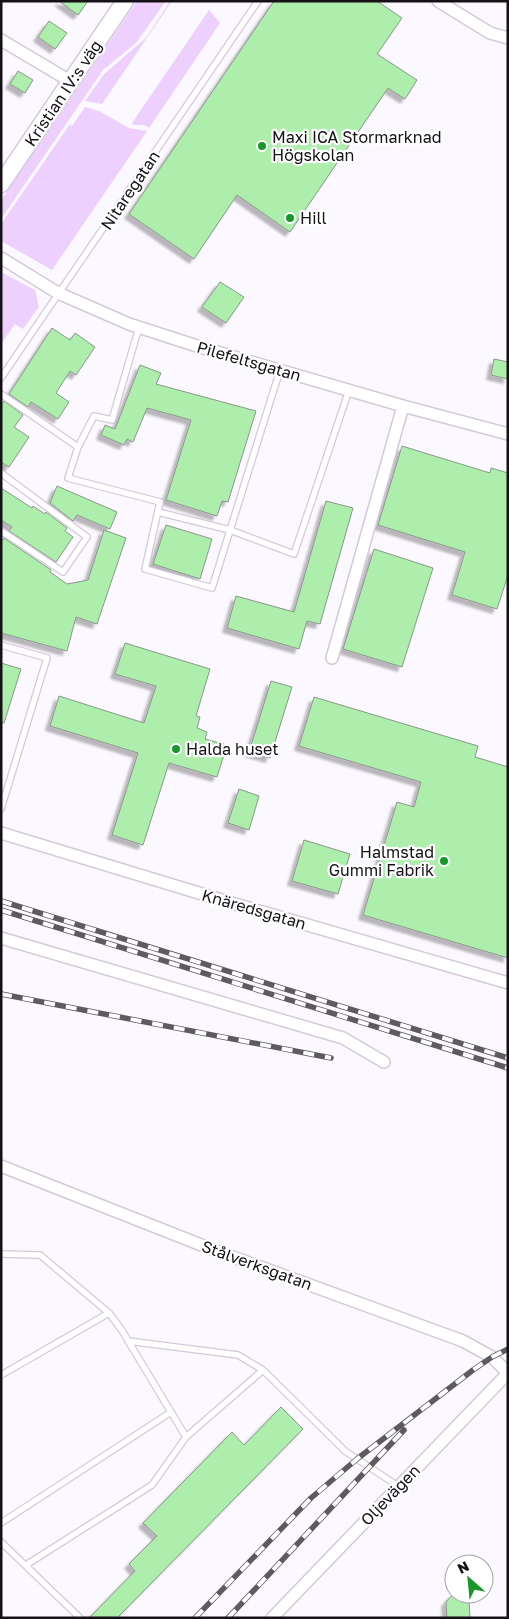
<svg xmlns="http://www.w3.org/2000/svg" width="509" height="1619" viewBox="0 0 509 1619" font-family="'Golos Text',sans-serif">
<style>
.green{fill:#edd0fd}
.building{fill:#adeead;stroke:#899789;filter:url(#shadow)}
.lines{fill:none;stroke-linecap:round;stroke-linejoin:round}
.lane-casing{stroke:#d4c9da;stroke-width:8}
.street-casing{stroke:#d4c9da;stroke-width:14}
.secondary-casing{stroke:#d4c9da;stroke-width:19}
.lane{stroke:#fff;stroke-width:5.5}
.street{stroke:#fff;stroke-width:11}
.secondary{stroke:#fff;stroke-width:16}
.rail-casing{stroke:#5e5a60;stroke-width:5.5}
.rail{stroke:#fff;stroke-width:4;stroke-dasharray:11;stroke-linecap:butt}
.poi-dot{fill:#17972a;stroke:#fff;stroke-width:2}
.labels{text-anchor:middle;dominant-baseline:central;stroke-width:4.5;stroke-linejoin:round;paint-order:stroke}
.street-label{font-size:16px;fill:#151117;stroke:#fff}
.poi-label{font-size:16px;fill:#151117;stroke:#fff;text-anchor:start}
</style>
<defs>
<filter id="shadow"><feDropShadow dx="-4.5" dy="4.5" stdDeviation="1" flood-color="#0004"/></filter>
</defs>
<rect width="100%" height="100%" fill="#fcf8ff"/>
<path class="green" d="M 137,1 L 166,1 L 136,43 L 103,70 L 1,219 L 1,200 Z
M 170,1 L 172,1 L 102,104 L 85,101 L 104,74 L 146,38 Z
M 209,10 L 220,23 L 149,128 L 144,125 L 133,125 L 132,123 Z
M 85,107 L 99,111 L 129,128 L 147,131 L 52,270 L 1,241 L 1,224 L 70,124 L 72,126 Z
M 1,272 L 35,290 L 39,307 L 23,329 L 15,324 L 1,344 Z"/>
<path class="building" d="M 59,1 L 88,1 L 78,15 Z
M 274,1 L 377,1 L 402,18 L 377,54 L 417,80 L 405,99 L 388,88 L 290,232 L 237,195 L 194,259 L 129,214 Z
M 49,21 L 67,33 L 55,49 L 38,37 Z
M 18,71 L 33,80 L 25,93 L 10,84 Z
M 220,282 L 244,297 L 226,323 L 202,307 Z
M 52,328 L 70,340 L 75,333 L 95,347 L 76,375 L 70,371 L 56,393 L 69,402 L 58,419 L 31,402 L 28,407 L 9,394 Z
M 494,359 L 508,362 L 508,379 L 491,375 Z
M 140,365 L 161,373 L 156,384 L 256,411 L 228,502 L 222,501 L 217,516 L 166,500 L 191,420 L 147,408 L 133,442 L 127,439 L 124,445 L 101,435 L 105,425 L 115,429 Z
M 4,401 L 23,415 L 14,427 L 29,437 L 9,467 L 1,462 L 1,405 Z
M 402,446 L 490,473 L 491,468 L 508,473 L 508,575 L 497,609 L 452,595 L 465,552 L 378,525 Z
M 57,486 L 117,512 L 110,529 L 77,515 L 73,521 L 50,503 Z
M 1,488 L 32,508 L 33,506 L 45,514 L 46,512 L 67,528 L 65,531 L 73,537 L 56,562 L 9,531 L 12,527 L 1,520 Z
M 326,501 L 353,508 L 320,624 L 307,621 L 299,649 L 227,628 L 236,596 L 294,612 Z
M 166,525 L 212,539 L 200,579 L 153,564 Z
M 104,530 L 126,538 L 97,624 L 76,617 L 67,651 L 1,633 L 1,542 L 4,538 L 51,570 L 50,572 L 67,584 L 88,580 Z
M 374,549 L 433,568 L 402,667 L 343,649 Z
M 125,643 L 210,669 L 196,716 L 200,717 L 197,728 L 207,732 L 205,739 L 227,745 L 217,777 L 169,763 L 143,845 L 112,835 L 138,753 L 50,726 L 59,696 L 144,723 L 156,686 L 115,674 Z
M 1,663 L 21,669 L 4,723 L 1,722 Z
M 271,681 L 292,687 L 270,758 L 249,752 Z
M 314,697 L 478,746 L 475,757 L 508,767 L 508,958 L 363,915 L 397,802 L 414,807 L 421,782 L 299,746 Z
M 239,789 L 259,796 L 249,830 L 228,823 Z
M 304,840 L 350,854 L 338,894 L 292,881 Z
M 281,1407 L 303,1429 L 117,1618 L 89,1618 L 135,1571 L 129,1564 L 157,1536 L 143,1523 L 232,1432 L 244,1445 Z
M 453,1594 L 462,1594 L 469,1600 L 470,1618 L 447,1618 L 446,1602 Z"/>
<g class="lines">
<g class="lane-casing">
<path id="lane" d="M 1,378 L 258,1
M 1,394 L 78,447 L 68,478 L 160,502 L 145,569 L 212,588 L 280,370
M 78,447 L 94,416 L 112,420 L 139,327
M 1,473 L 87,537 L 63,572 L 3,532 L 1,534
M 158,512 L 230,530 L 294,554 L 349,390
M 1,645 L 47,658 L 1,809
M 1,1254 L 40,1255 L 109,1313 L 1,1375
M 109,1313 L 121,1329 L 186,1437 L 263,1370 L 345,1451 L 398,1486
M 128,1341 L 238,1355 L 263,1370
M 1,1523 L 171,1412
M 1,1542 L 80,1618
M 26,1565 L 152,1485 L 186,1437"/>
</g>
<g class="street-casing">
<path id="street" d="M 438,1 L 490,33 L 508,38
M 1,40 L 70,81
M 1,258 L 58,293 L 129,324 L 200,347 L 403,406 L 508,434
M 332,658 L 403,406
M 1,833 L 235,904 L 508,983
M 1,938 L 343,1038 L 384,1062
M 1,1166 L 214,1250 L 463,1341 L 492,1357 L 508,1373
M 272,1618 L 508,1373"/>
</g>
<g class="secondary-casing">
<path id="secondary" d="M 1,184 L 125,1"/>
</g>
<use href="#lane" class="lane"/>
<use href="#street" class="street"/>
<use href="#secondary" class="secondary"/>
<g class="rail-casing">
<path id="rail" d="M 1,901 L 508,1058
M 1,910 L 508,1068
M 1,994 L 331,1058
M 195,1618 L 311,1498 L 357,1459 L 473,1370 L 492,1357 L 508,1349
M 228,1618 L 404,1430"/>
</g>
<use href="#rail" class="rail"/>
</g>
<g class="poi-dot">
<circle cx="262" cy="146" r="5"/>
<circle cx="290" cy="218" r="5"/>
<circle cx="176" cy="749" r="5"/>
<circle cx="444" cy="861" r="5"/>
</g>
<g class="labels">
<g class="street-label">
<text transform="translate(63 93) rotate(-56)">Kristian IV:s väg</text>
<text transform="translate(130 190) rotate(-56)">Nitaregatan</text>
<text transform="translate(249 361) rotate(16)">Pilefeltsgatan</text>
<text transform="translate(254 909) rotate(16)">Knäredsgatan</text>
<text transform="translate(257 1265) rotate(20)">Stålverksgatan</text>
<text transform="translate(390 1495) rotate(-46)">Oljevägen</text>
</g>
<g class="poi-label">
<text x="272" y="137">Maxi ICA Stormarknad<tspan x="272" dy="18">Högskolan</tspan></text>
<text x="300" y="218">Hill</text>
<text x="186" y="749">Halda huset</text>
<text x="434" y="852" text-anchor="end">Halmstad<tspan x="434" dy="18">Gummi Fabrik</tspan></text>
</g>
</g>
<rect width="509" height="1619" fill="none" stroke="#151117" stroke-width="5"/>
<g transform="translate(469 1579) rotate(333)"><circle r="24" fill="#ffffff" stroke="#a1a0a2"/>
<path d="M0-4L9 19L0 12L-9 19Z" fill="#17972a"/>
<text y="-8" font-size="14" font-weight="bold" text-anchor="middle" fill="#151117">N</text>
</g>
</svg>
